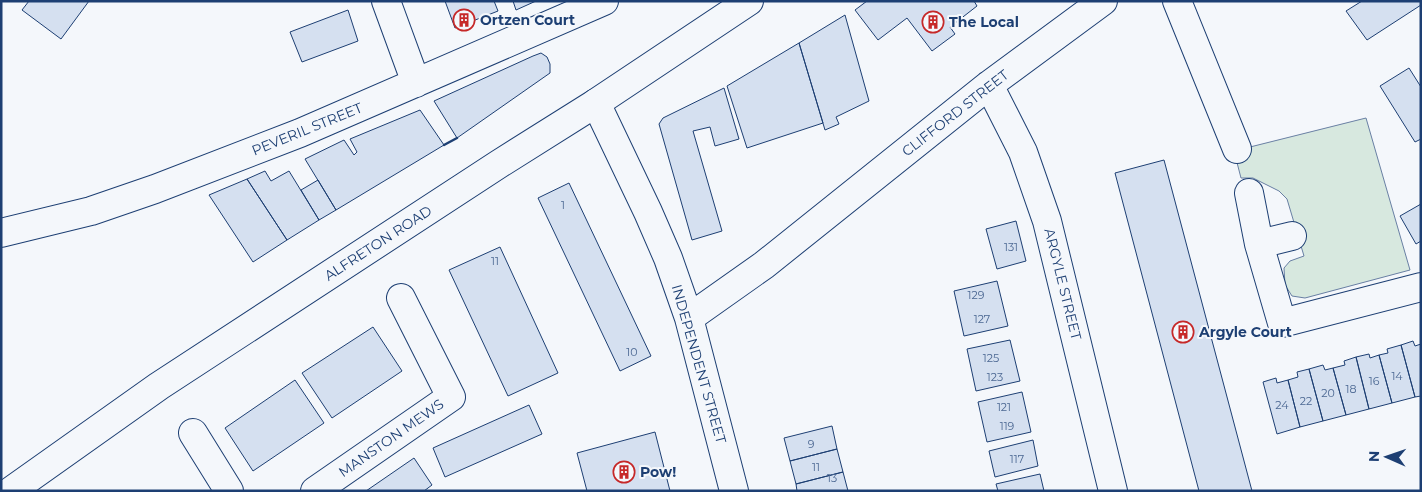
<svg xmlns="http://www.w3.org/2000/svg" width="1422" height="492" viewBox="0 0 1422 492" font-family="Montserrat,sans-serif">
<style>
.green{fill:#d7e8df;stroke:#687fa3}
.building{fill:#d5e0f0;stroke:#1d3f73}
.lines{fill:none;stroke-linecap:round;stroke-linejoin:round}
.street-casing{stroke:#1d3f73;stroke-width:30}
.primary-casing{stroke:#1d3f73;stroke-width:30}
.street{stroke:#f4f7fb;stroke-width:28}
.primary{stroke:#f4f7fb;stroke-width:28}
.wall{stroke:#1d3f73;stroke-width:2.5}
.labels{text-anchor:middle;dominant-baseline:central;stroke-width:4;stroke-linejoin:round;paint-order:stroke}
.number-label{font-size:11px;fill:#4b6792}
.poi-label{font-size:14px;font-weight:bold;fill:#1d3f73;stroke:#f4f7fb;text-anchor:start}
.street-label{font-size:14px;fill:#1d3f73;stroke:#f4f7fb}
</style>
<rect width="100%" height="100%" fill="#f4f7fb"/>
<path class="green" d="M 1366,118 L 1410,270 L 1305,298 L 1292,296 L 1285,285 L 1284,268 L 1290,261 L 1304,256 L 1287,199 L 1279,191 L 1253,178 L 1241,178 L 1234,151 Z"/>
<path class="building" d="M 29,1 L 89,1 L 61,39 L 22,10 Z
M 445,1 L 494,1 L 498,11 L 455,28 Z
M 513,1 L 536,1 L 516,10 Z
M 867,1 L 974,1 L 977,6 L 950,27 L 955,34 L 932,51 L 907,18 L 878,40 L 855,10 Z
M 1362,1 L 1421,1 L 1421,5 L 1367,40 L 1346,11 Z
M 348,10 L 358,41 L 302,62 L 290,32 Z
M 845,15 L 869,101 L 836,117 L 839,124 L 825,130 L 799,43 Z
M 799,43 L 823,123 L 747,148 L 727,86 Z
M 541,53 L 547,57 L 550,64 L 550,73 L 457,138 L 434,101 L 533,56 Z
M 1409,68 L 1421,87 L 1421,139 L 1415,142 L 1380,86 Z
M 724,88 L 739,139 L 715,146 L 710,127 L 693,131 L 722,231 L 692,240 L 659,124 L 663,118 Z
M 420,110 L 444,145 L 336,210 L 305,159 L 344,140 L 354,155 L 357,152 L 350,139 Z
M 1164,160 L 1252,491 L 1199,491 L 1115,173 Z
M 265,171 L 271,181 L 289,171 L 319,220 L 287,240 L 247,179 Z
M 247,179 L 287,240 L 253,262 L 209,195 Z
M 318,180 L 336,210 L 319,220 L 301,190 Z
M 569,183 L 651,356 L 620,371 L 538,198 Z
M 1421,204 L 1421,241 L 1416,244 L 1400,216 Z
M 1016,221 L 1026,261 L 997,269 L 986,229 Z
M 500,247 L 558,373 L 508,396 L 449,270 Z
M 997,281 L 1008,326 L 964,336 L 954,291 Z
M 373,327 L 402,371 L 332,418 L 302,373 Z
M 1010,340 L 1020,381 L 976,391 L 967,349 Z
M 1413,341 L 1415,346 L 1421,344 L 1421,396 L 1415,397 L 1401,345 Z
M 1401,345 L 1415,397 L 1392,403 L 1379,355 L 1388,353 L 1387,349 Z
M 1369,354 L 1370,358 L 1379,355 L 1392,403 L 1369,409 L 1356,357 Z
M 1356,357 L 1369,409 L 1346,415 L 1333,368 L 1345,365 L 1344,361 Z
M 1323,365 L 1325,370 L 1333,368 L 1346,415 L 1323,421 L 1309,369 Z
M 1309,369 L 1323,421 L 1300,427 L 1288,380 L 1298,377 L 1297,372 Z
M 1276,378 L 1277,383 L 1288,380 L 1300,427 L 1277,434 L 1263,382 Z
M 295,380 L 324,423 L 253,471 L 225,428 Z
M 1022,392 L 1031,432 L 987,442 L 978,402 Z
M 529,405 L 542,434 L 445,477 L 433,448 Z
M 832,426 L 837,449 L 790,461 L 784,438 Z
M 655,432 L 670,491 L 587,491 L 577,453 Z
M 1033,440 L 1038,466 L 995,477 L 989,451 Z
M 837,449 L 843,472 L 796,484 L 790,461 Z
M 414,458 L 432,485 L 424,491 L 366,491 Z
M 843,472 L 848,491 L 797,491 L 796,484 Z
M 1040,474 L 1044,491 L 998,491 L 996,484 Z"/>
<g class="lines">
<g class="street-casing">
<path id="street" d="M 386,1 L 416,83
M 1177,1 L 1237,149
M 989,85 L 1023,152 L 1047,221 L 1113,491
M 596,103 L 648,212 L 668,258 L 689,318 L 734,491
M 1249,193 L 1259,244 L 1282,323 L 1421,287
M 1,233 L 91,211 L 155,189 L 300,133 L 604,1
M 1259,244 L 1292,236
M 689,318 L 764,265 L 989,85 L 1103,1
M 193,433 L 229,491
M 315,491 L 451,397 L 401,298"/>
</g>
<g class="primary-casing">
<path id="primary" d="M 11,491 L 159,386 L 499,164 L 596,103 L 749,1"/>
</g>
<use href="#street" class="street"/>
<use href="#primary" class="primary"/>
<path class="wall" d="M 444,145 L 457,138"/>
</g>
<defs>
<g id="building-ring" transform="scale(1.125)"><circle r="9.5" fill="#f4f7fb" stroke="#c62828" stroke-width="1.5"/><path d="M-4-6H4V6H1V3H-1V6H-4ZM-2.5-4.3h1.7v1.8h-1.7ZM.8-4.3h1.7v1.8H.8ZM-2.5-1h1.7V.8h-1.7ZM.8-1h1.7V.8H.8Z" fill="#c62828"/></g>
</defs>
<g fill-rule="evenodd">
<use href="#building-ring" x="464" y="20"/>
<use href="#building-ring" x="933" y="22"/>
<use href="#building-ring" x="1183" y="332"/>
<use href="#building-ring" x="624" y="472"/>
</g>
<g class="labels">
<g class="number-label">
<text x="563" y="205">1</text>
<text x="1011" y="247">131</text>
<text x="495" y="261">11</text>
<text x="976" y="295">129</text>
<text x="982" y="319">127</text>
<text x="632" y="352">10</text>
<text x="991" y="358">125</text>
<text x="1397" y="376">14</text>
<text x="995" y="377">123</text>
<text x="1374" y="381">16</text>
<text x="1351" y="389">18</text>
<text x="1328" y="393">20</text>
<text x="1306" y="401">22</text>
<text x="1282" y="405">24</text>
<text x="1004" y="407">121</text>
<text x="1007" y="426">119</text>
<text x="811" y="444">9</text>
<text x="1017" y="459">117</text>
<text x="816" y="467">11</text>
<text x="832" y="478">13</text>
</g>
<g class="poi-label">
<text x="480" y="20">Ortzen Court</text>
<text x="949" y="22">The Local</text>
<text x="1199" y="332">Argyle Court</text>
<text x="640" y="472">Pow!</text>
</g>
<g class="street-label">
<text transform="translate(955 113) rotate(-38)">CLIFFORD STREET</text>
<text transform="translate(307 129) rotate(-22)">PEVERIL STREET</text>
<text transform="translate(378 243) rotate(-33)">ALFRETON ROAD</text>
<text transform="translate(1063 284) rotate(76)">ARGYLE STREET</text>
<text transform="translate(699 364) rotate(74)">INDEPENDENT STREET</text>
<text transform="translate(391 438) rotate(-35)">MANSTON MEWS</text>
</g>
</g>
<rect width="1422" height="492" fill="none" stroke="#1d3f73" stroke-width="5"/>
<g transform="translate(1387 457) rotate(272)" stroke="#f4f7fb" stroke-width="4" paint-order="stroke">
<path d="M0-4L9 19L0 12L-9 19Z" fill="#1d3f73"/>
<text y="-8" font-size="14" font-weight="bold" text-anchor="middle" fill="#1d3f73">N</text>
</g>
</svg>
